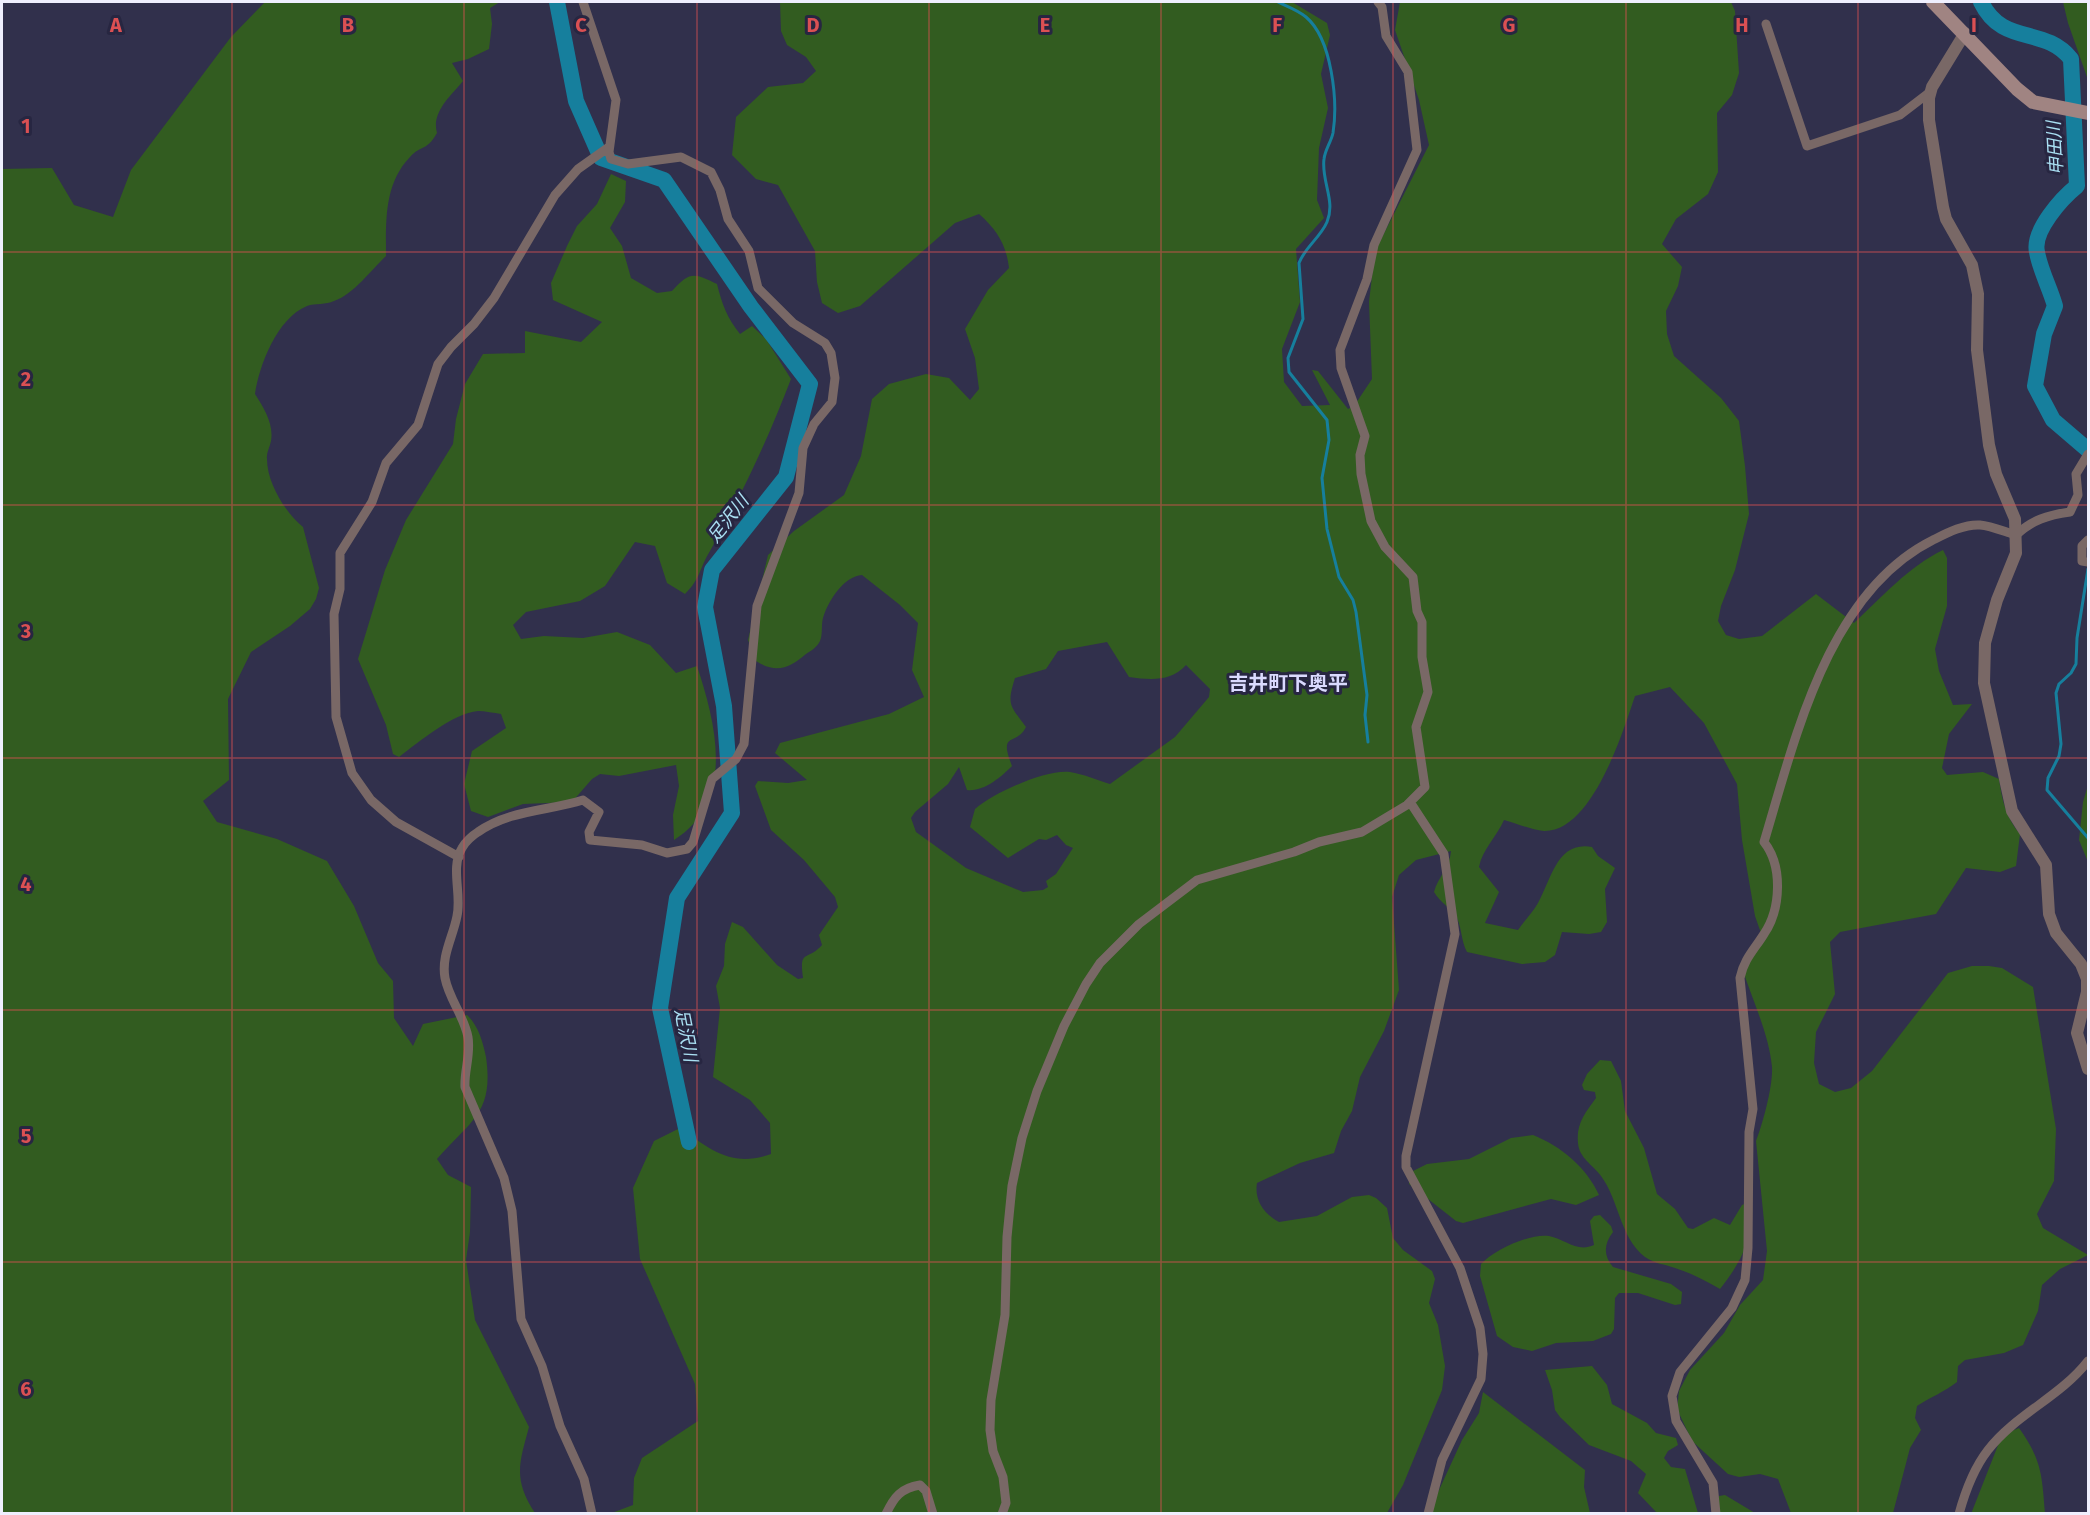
<svg xmlns="http://www.w3.org/2000/svg" width="2090" height="1515" viewBox="0 0 2090 1515" font-family="'Fira Sans','Noto Sans JP',sans-serif">
<style>
.green{fill:#325c20;fill-rule:evenodd}
.lines{fill:none;stroke-linecap:round;stroke-linejoin:round}
.stream{stroke:#167f9d;stroke-width:3}
.river{stroke:#167f9d;stroke-width:16}
.minor{stroke:#796866;stroke-width:9}
.tertiary{stroke:#796866;stroke-width:12}
.secondary{stroke:#a08482;stroke-width:14}
.grid{fill:none;stroke:#db5053;stroke-width:1.5;stroke-opacity:0.55}
.labels{text-anchor:middle;dominant-baseline:central;stroke-width:6;stroke-linejoin:round;paint-order:stroke}
.water-label{font-size:18px;font-style:italic;fill:#aae0f3;stroke:#272641}
.quarter-label{font-size:20px;font-weight:bold;fill:#dadafe;stroke:#272641}
.grid-label{font-size:20px;text-anchor:middle;font-weight:bold;fill:#db5053;stroke:#272641;stroke-width:6;stroke-linejoin:round;paint-order:stroke}
</style>
<rect width="100%" height="100%" fill="#31304c"/>
<path class="green" d="M 265,2 L 500,2 L 490,8 L 492,24 L 489,49 L 468,59 L 452,63 L 463,81 C 451,96 431,112 437,133 C 426,152 422,144 410,157 C 384,184 386,221 386,256 C 371,270 354,294 334,301 C 326,305 315,303 307,306 C 277,318 259,366 255,394 C 264,408 274,424 271,441 C 270,447 266,453 267,459 C 267,483 285,512 303,527 L 319,588 L 316,599 L 310,609 L 290,626 L 251,652 L 228,699 L 229,780 L 203,801 L 217,822 L 277,839 L 327,861 L 354,906 L 378,963 L 393,981 L 394,1018 L 413,1046 L 423,1024 L 467,1015 C 478,1025 483,1042 486,1057 C 494,1113 471,1120 437,1159 L 448,1175 L 471,1187 L 470,1232 L 466,1260 L 475,1320 L 529,1427 C 519,1464 513,1479 535,1513 L 2,1513 L 2,169 L 52,168 L 74,205 L 113,217 L 131,170 L 231,37 Z
M 780,2 L 1292,2 L 1327,23 L 1330,35 L 1321,74 L 1328,108 L 1319,148 L 1317,200 L 1324,218 L 1296,249 L 1300,302 L 1282,349 L 1284,382 L 1302,406 L 1330,405 L 1312,370 L 1318,371 L 1348,409 L 1354,406 L 1372,379 L 1369,302 L 1375,251 L 1429,145 L 1419,100 L 1395,30 L 1400,2 L 1731,2 L 1735,11 L 1739,73 L 1732,95 L 1717,113 L 1718,172 L 1708,194 L 1676,219 L 1662,244 L 1682,267 L 1678,286 L 1666,311 L 1667,334 L 1674,356 L 1721,398 L 1739,421 L 1745,466 L 1749,514 L 1735,570 L 1721,606 L 1718,621 L 1726,635 L 1739,639 L 1762,636 L 1816,594 L 1854,623 C 1882,597 1908,567 1943,550 L 1947,558 L 1947,606 L 1935,649 L 1939,671 L 1953,705 L 1972,704 L 1949,734 L 1942,768 L 1947,775 L 1983,772 L 1999,779 C 2002,800 2006,818 2020,834 L 2016,866 L 2000,872 L 1966,868 L 1936,914 L 1840,932 L 1830,942 L 1835,994 L 1816,1032 L 1814,1063 L 1819,1084 L 1835,1092 L 1851,1088 L 1872,1071 L 1948,973 L 1972,966 L 1989,966 L 2002,968 L 2033,987 L 2056,1129 L 2054,1181 L 2037,1214 L 2043,1228 L 2088,1255 L 2060,1269 L 2042,1285 L 2038,1311 L 2023,1345 L 2004,1353 L 1965,1360 L 1958,1366 L 1957,1382 C 1944,1392 1931,1397 1917,1406 L 1915,1418 L 1921,1430 L 1910,1448 L 1893,1513 L 1791,1513 L 1778,1479 L 1760,1474 L 1739,1477 L 1728,1474 L 1692,1441 L 1677,1409 L 1679,1391 L 1690,1370 L 1724,1333 L 1740,1305 L 1763,1280 L 1767,1251 L 1756,1141 C 1763,1123 1773,1086 1772,1067 C 1769,1034 1752,999 1742,968 L 1762,936 L 1755,916 L 1742,840 L 1737,784 L 1704,723 L 1670,687 L 1635,696 C 1623,732 1592,832 1544,831 C 1531,830 1516,823 1504,820 C 1497,836 1482,850 1479,867 L 1499,892 L 1485,923 L 1518,930 C 1524,921 1533,912 1538,903 C 1552,878 1557,841 1592,847 L 1598,856 L 1615,868 L 1605,889 L 1607,922 L 1601,932 L 1589,934 L 1562,932 L 1555,955 L 1545,962 L 1522,964 L 1467,952 C 1461,941 1462,929 1457,918 C 1452,908 1440,903 1434,892 C 1438,877 1450,867 1451,851 L 1416,860 L 1399,875 L 1392,897 L 1399,990 L 1384,1031 L 1360,1077 L 1352,1111 L 1341,1131 L 1334,1153 L 1300,1163 L 1257,1183 C 1254,1200 1264,1214 1279,1222 L 1317,1216 L 1352,1197 L 1369,1195 L 1376,1198 L 1387,1208 L 1393,1238 L 1403,1250 L 1432,1271 L 1435,1279 L 1429,1303 L 1438,1325 L 1445,1366 L 1442,1390 L 1403,1485 L 1387,1513 L 609,1514 L 633,1505 L 634,1478 L 642,1458 L 698,1421 L 695,1384 L 640,1259 L 633,1188 L 654,1141 L 680,1128 C 711,1150 732,1168 771,1154 L 770,1123 L 750,1100 L 713,1077 L 720,1008 L 716,986 L 724,966 L 725,944 L 732,922 L 743,927 L 777,965 L 798,979 L 803,978 C 799,948 807,962 822,945 L 819,935 L 838,907 L 835,897 L 804,860 L 771,830 L 755,786 L 758,781 L 788,783 L 807,780 L 775,753 L 780,743 L 889,714 L 924,697 L 912,670 L 918,623 L 900,605 L 862,575 C 844,576 828,601 823,618 C 821,625 823,634 820,641 C 817,647 811,651 806,654 C 790,668 776,674 756,661 L 748,640 L 768,555 L 794,531 L 844,495 L 861,456 L 872,399 L 889,384 L 926,374 L 949,378 L 970,400 L 979,389 L 975,358 L 965,329 L 988,290 L 1009,268 C 1006,244 997,230 979,214 L 955,223 L 860,306 L 838,313 L 822,303 L 817,282 L 815,251 L 778,185 L 756,179 L 732,155 L 736,117 L 768,87 L 803,83 L 816,71 L 806,57 L 787,45 L 781,31 ZM 1107,642 L 1129,677 C 1150,680 1171,682 1186,665 L 1210,689 L 1209,697 L 1175,737 L 1110,784 C 1097,780 1083,774 1070,772 C 1046,769 993,793 975,809 L 970,827 L 1008,858 L 1039,839 L 1046,840 L 1057,835 L 1066,845 L 1073,848 L 1056,874 L 1046,881 L 1048,887 L 1043,890 L 1023,892 L 966,868 L 916,832 L 911,818 L 915,812 L 948,784 L 959,767 L 967,790 C 984,792 1001,777 1012,766 C 998,730 1016,747 1026,727 C 1011,706 1006,706 1015,678 L 1046,669 L 1058,651 Z
M 2063,2 L 2088,2 L 2088,80 L 2068,23 Z
M 611,174 L 626,181 L 625,202 L 610,228 L 622,246 L 631,278 L 657,293 L 672,291 C 690,271 694,273 717,284 C 722,304 727,318 740,334 L 752,326 L 766,339 L 791,379 C 768,439 742,495 710,551 C 699,569 701,578 685,594 L 667,583 L 655,546 L 635,542 L 605,586 L 580,601 L 526,612 L 513,625 L 521,639 L 544,636 L 583,638 L 617,632 L 650,645 L 676,673 L 697,666 C 716,724 736,801 674,840 L 673,815 L 679,786 L 676,765 L 619,776 L 600,774 L 592,779 L 572,802 L 523,804 L 488,817 L 471,811 L 464,784 L 472,751 L 506,728 L 501,714 C 494,713 485,711 478,711 C 453,713 419,742 399,757 L 393,754 L 386,725 L 358,659 L 385,570 L 406,520 L 453,444 L 456,419 L 465,384 L 483,354 L 525,353 L 525,331 L 581,342 L 602,322 L 553,300 L 551,283 L 567,246 L 577,226 L 597,204 Z
M 2088,785 L 2088,862 L 2079,840 L 2083,802 Z
M 1600,1060 L 1611,1061 L 1621,1081 L 1625,1111 L 1644,1148 L 1657,1194 L 1675,1209 L 1688,1228 L 1693,1229 L 1714,1218 L 1730,1225 L 1742,1205 L 1747,1203 L 1752,1205 C 1754,1238 1740,1264 1720,1289 C 1706,1281 1691,1273 1675,1268 C 1664,1264 1655,1264 1645,1257 C 1620,1238 1619,1200 1601,1176 C 1593,1165 1579,1158 1578,1143 C 1576,1124 1585,1113 1596,1098 L 1595,1092 L 1584,1090 L 1582,1085 L 1587,1074 Z
M 1533,1135 C 1561,1146 1587,1168 1599,1195 L 1576,1205 L 1551,1199 L 1463,1223 L 1456,1221 L 1409,1184 L 1409,1173 L 1427,1164 L 1469,1159 L 1511,1138 Z
M 1600,1215 L 1611,1226 L 1613,1232 C 1604,1244 1603,1255 1613,1267 L 1671,1284 L 1682,1292 L 1681,1304 L 1675,1305 L 1638,1293 L 1619,1293 L 1615,1298 L 1614,1329 L 1611,1334 L 1593,1341 L 1556,1343 L 1532,1351 L 1513,1347 L 1497,1336 L 1480,1276 L 1481,1264 C 1494,1250 1530,1233 1549,1236 C 1565,1239 1577,1253 1594,1245 L 1590,1221 L 1594,1216 Z
M 1592,1366 L 1607,1385 L 1612,1404 L 1647,1423 L 1656,1433 L 1676,1438 L 1678,1445 L 1668,1451 L 1664,1458 L 1671,1467 L 1685,1469 L 1698,1513 L 1657,1513 L 1638,1493 L 1646,1474 L 1631,1461 L 1589,1445 L 1560,1417 L 1555,1410 L 1552,1390 L 1545,1370 Z
M 1483,1392 L 1585,1470 L 1584,1487 L 1590,1513 L 1428,1514 L 1462,1440 L 1479,1413 Z
M 2019,1428 C 2042,1460 2042,1476 2045,1513 L 1971,1514 L 2002,1435 Z
M 1725,1495 L 1755,1513 L 1719,1513 L 1719,1496 Z"/>
<g class="lines">
<path class="stream" d="M 1278,2 C 1286,6 1298,10 1306,17 C 1332,39 1338,101 1333,133 C 1331,142 1325,150 1324,159 C 1321,181 1336,201 1327,222 C 1320,238 1305,247 1299,263 L 1303,319 L 1288,358 L 1289,372 L 1327,420 L 1329,440 L 1322,478 L 1327,529 L 1339,577 L 1353,600 L 1356,612 L 1367,695 L 1365,715 L 1368,742
M 2088,569 L 2077,638 L 2076,664 L 2071,673 L 2059,684 L 2056,693 L 2061,744 L 2059,756 L 2048,778 L 2047,790 L 2088,838"/>
<path class="river" d="M 557,2 L 576,101 L 601,158 L 664,180 L 751,307 L 810,384 L 786,477 L 712,570 L 705,607 L 724,706 L 732,813 L 677,898 L 660,1008 L 689,1142
M 1981,2 C 2003,47 2044,25 2071,59 L 2077,186 C 2062,198 2032,231 2037,252 C 2040,270 2050,288 2055,306 L 2044,334 L 2035,386 L 2053,420 L 2088,450"/>
<path class="minor" d="M 583,2 L 616,100 L 609,152 L 611,159 L 628,164 L 681,157 L 711,172 L 720,190 L 728,219 L 749,251 L 758,288 L 793,323 L 825,343 L 831,353 L 835,378 L 832,402 L 814,424 L 803,448 L 799,493 L 757,606 L 744,744 L 736,759 L 712,779 L 693,842 L 687,849 L 667,853 L 642,845 L 590,840 L 589,832 L 599,812 L 583,800 C 548,811 509,810 478,832 C 473,835 465,842 462,848 C 450,868 462,894 457,916 C 453,937 441,956 445,978 C 449,999 464,1016 468,1037 C 471,1054 464,1071 465,1087 L 504,1178 L 512,1211 L 521,1319 L 542,1366 L 560,1426 L 584,1479 L 592,1514
M 1766,24 L 1807,146 L 1900,115 L 1930,92
M 2088,540 L 2082,546 L 2082,561 L 2088,562
M 1410,802 L 1444,854 L 1455,934 L 1406,1156 L 1406,1167 L 1460,1268 L 1480,1328 L 1483,1354 L 1481,1379 L 1442,1460 L 1428,1514
M 459,857 L 396,822 L 371,800 L 352,773 L 336,717 L 334,614 L 340,589 L 340,553 L 372,502 L 386,463 L 418,425 L 438,364 L 451,347 L 474,324 L 494,298 L 555,195 L 578,169 L 609,147
M 886,1514 C 894,1497 901,1488 920,1485 L 926,1491 L 933,1514
M 1002,1514 L 1006,1503 L 1003,1477 L 993,1451 L 990,1430 L 991,1400 L 1005,1315 L 1007,1237 L 1012,1186 L 1022,1138 L 1037,1091 L 1064,1026 L 1086,984 L 1100,963 L 1139,924 L 1197,880 L 1294,852 L 1319,842 L 1362,832 L 1407,805 L 1425,787 L 1416,727 L 1428,692 L 1422,657 L 1422,622 L 1417,611 L 1413,577 L 1385,547 L 1371,521 L 1361,474 L 1360,455 L 1365,436 L 1341,368 L 1340,350 L 1367,279 L 1374,245 L 1417,150 L 1408,72 L 1386,36 L 1382,7 L 1378,2
M 1716,1514 L 1713,1483 L 1676,1421 L 1672,1396 L 1680,1372 L 1732,1308 L 1745,1280 L 1748,1248 L 1749,1132 L 1753,1109 L 1740,978 C 1744,959 1754,950 1764,934 C 1781,909 1783,866 1764,842 C 1795,739 1828,592 1933,540 C 1947,533 1964,524 1980,525 C 1992,526 2005,532 2016,535 C 2032,520 2048,515 2070,512 L 2078,495 L 2076,474 L 2088,454
M 1959,1514 C 1965,1492 1974,1468 1988,1450 C 2016,1414 2060,1397 2088,1361"/>
<path class="tertiary" d="M 1965,33 L 1932,87 L 1929,98 L 1929,120 L 1943,207 L 1946,219 L 1972,265 L 1978,294 L 1977,350 L 1989,445 L 1996,474 L 2015,519 L 2016,553 L 1997,600 L 1985,643 L 1984,683 L 2012,811 L 2046,865 L 2049,914 L 2056,933 L 2081,964 L 2087,979 L 2087,992 L 2077,1033 L 2088,1069"/>
<path class="secondary" d="M 1933,2 L 2017,89 L 2033,102 L 2088,113"/>
</g>
<path class="grid" d="M 232,2 L 232,1514M 464,2 L 464,1514M 697,2 L 697,1514M 929,2 L 929,1514M 1161,2 L 1161,1514M 1393,2 L 1393,1514M 1626,2 L 1626,1514M 1858,2 L 1858,1514M 2,252 L 2088,252M 2,505 L 2088,505M 2,758 L 2088,758M 2,1010 L 2088,1010M 2,1262 L 2088,1262"/>
<g class="labels">
<g class="water-label">
<text transform="translate(2055 148) rotate(-93)">申田川</text>
<text transform="translate(728 519) rotate(-52)">足沢川</text>
<text transform="translate(686 1035) rotate(79)">足沢川</text>
</g>
<g class="quarter-label">
<text x="1288" y="683">吉井町下奥平</text>
</g>
</g>
<g class="grid-label">
<text x="116" y="32">A</text>
<text x="348" y="32">B</text>
<text x="581" y="32">C</text>
<text x="813" y="32">D</text>
<text x="1045" y="32">E</text>
<text x="1277" y="32">F</text>
<text x="1509" y="32">G</text>
<text x="1742" y="32">H</text>
<text x="1974" y="32">I</text>
<text x="26" y="133">1</text>
<text x="26" y="386">2</text>
<text x="26" y="638">3</text>
<text x="26" y="891">4</text>
<text x="26" y="1143">5</text>
<text x="26" y="1396">6</text>
</g>
<rect width="2090" height="1515" fill="none" stroke="#efeffe" stroke-width="6"/>
</svg>
